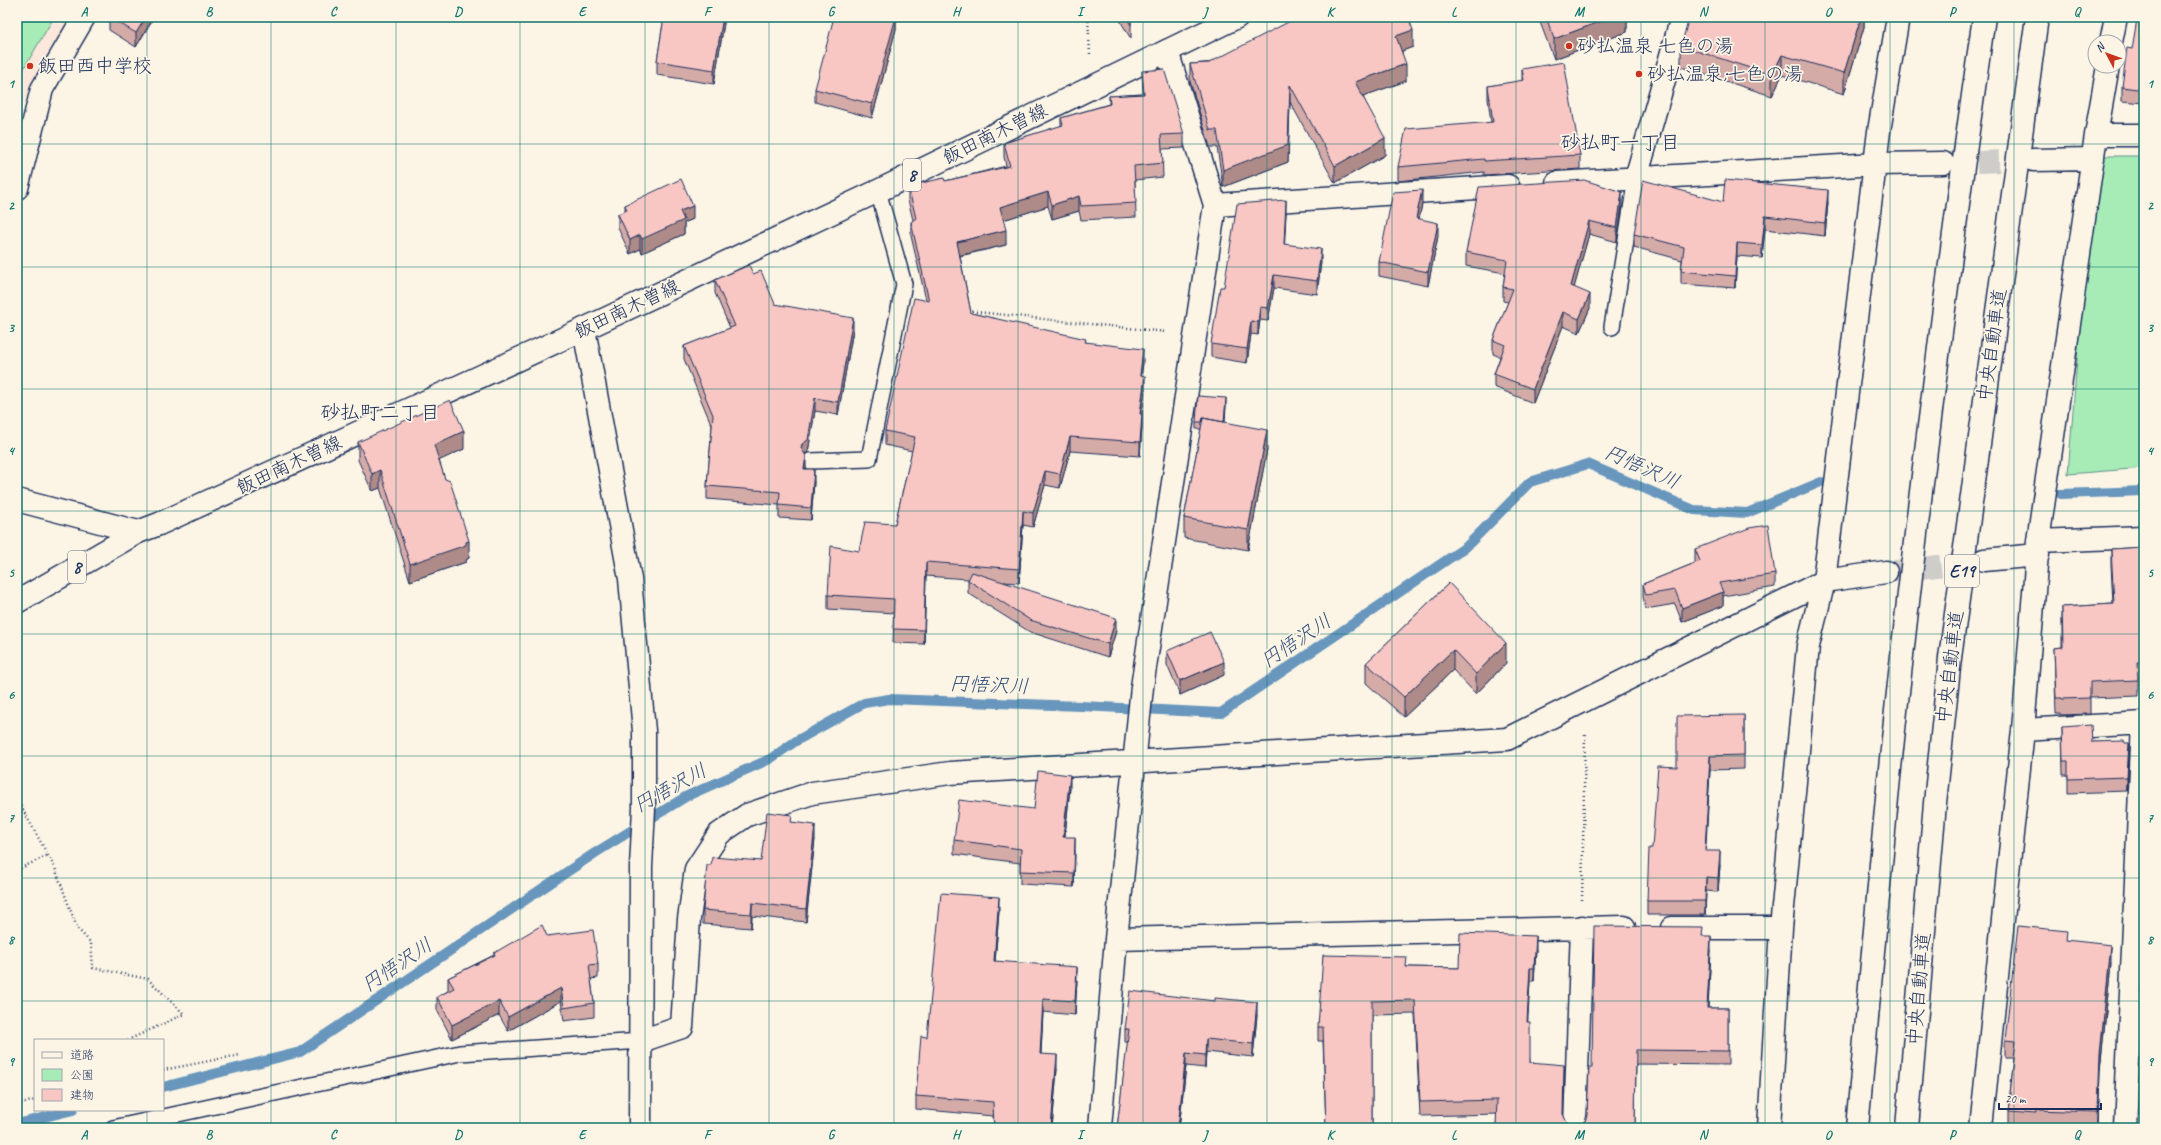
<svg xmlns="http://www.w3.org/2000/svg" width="2161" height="1145" viewBox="0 0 2161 1145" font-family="Caveat,'Klee One',sans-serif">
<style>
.built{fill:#fbe7db}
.green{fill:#a7ecb7;stroke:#618e8a}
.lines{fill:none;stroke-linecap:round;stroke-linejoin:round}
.stream{stroke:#6896bd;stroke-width:10}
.street-tunnel{stroke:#cfcdca;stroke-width:22;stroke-dasharray:22 11;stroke-linecap:butt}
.lane-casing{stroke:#1b2f5e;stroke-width:18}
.street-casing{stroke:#1b2f5e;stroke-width:25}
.secondary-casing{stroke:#1b2f5e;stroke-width:25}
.primary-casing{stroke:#1b2f5e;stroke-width:25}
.highway-casing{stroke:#1b2f5e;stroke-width:25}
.path{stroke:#1b2f5e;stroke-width:2.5;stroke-dasharray:1 3;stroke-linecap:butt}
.lane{stroke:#fcf5e5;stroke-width:15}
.street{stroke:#fcf5e5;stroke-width:22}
.secondary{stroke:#fcf5e5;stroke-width:22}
.primary{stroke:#fcf5e5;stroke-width:22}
.highway{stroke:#fcf5e5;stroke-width:22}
.wall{fill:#d5aba8;stroke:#1b2f5e}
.shaded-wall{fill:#ae8b88;stroke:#1b2f5e}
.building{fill:#f8c7c3;stroke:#1b2f5e}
.grid{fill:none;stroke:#0f766e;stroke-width:1;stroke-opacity:0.55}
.poi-dot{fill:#c8321e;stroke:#fcf5e5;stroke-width:1.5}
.labels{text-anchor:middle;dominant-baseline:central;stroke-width:3.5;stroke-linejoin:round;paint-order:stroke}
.shield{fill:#fcf5e5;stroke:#5e6a86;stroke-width:1}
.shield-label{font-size:18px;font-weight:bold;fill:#1b2f5e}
.poi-label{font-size:19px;fill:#1b2f5e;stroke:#fcf5e5;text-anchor:start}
.street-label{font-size:19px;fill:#1b2f5e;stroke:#fcf5e5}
.neighbourhood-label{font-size:20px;fill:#1b2f5e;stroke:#fcf5e5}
.water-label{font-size:20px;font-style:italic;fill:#35517e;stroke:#fcf5e5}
.neatline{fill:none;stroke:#0f766e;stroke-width:1.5}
.grid-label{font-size:13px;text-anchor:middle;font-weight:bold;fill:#0f766e}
</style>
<rect width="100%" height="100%" fill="#fcf5e5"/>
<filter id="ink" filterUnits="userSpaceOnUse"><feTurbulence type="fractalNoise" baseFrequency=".025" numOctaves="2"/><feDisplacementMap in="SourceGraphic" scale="8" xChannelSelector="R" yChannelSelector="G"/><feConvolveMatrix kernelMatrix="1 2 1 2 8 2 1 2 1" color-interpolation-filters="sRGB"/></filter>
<g filter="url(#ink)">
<path class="built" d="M 17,17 L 71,17 L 17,114 Z"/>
<path class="green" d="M 17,17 L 54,17 L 17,80 Z
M 2100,156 L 2144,156 L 2144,468 L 2068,474 L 2081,309 Z"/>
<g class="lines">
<path class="stream" d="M 2061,494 L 2144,491
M 163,1087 L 300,1052 L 595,853 L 687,796 L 770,759 L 796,741 L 864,703 L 889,699 L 1081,706 L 1221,713 L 1466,547 L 1530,482 L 1588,464 L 1694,510 L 1747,513 L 1821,482
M 17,1124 L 73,1110"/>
<path class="street-tunnel" d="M 1944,163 L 2033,160
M 1886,572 L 1981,561"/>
<g class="lane-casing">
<path id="lane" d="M 1612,327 L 1636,178
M 810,461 L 869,459 L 904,284 L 878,191
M 113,1128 L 460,1053 L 641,1041"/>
</g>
<g class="street-casing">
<path id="street" d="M 2111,42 L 2116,17
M 2108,66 L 2096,135 L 2144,135
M 2033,160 L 2093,159
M 1636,178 L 1682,17
M 1557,183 L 1876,164 L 1943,163
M 17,188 L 42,89 L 84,17
M 1215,205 L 1508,186
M 17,500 L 138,532
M 2038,541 L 2144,537
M 1984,560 L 2038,555
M 2023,730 L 2144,723
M 1672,928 L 1781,928
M 1116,939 L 1624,927
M 641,1041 L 682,1027 L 689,919 L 696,869 L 719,834 L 747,815 L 812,793 L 950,773 L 1507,739 L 1824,581 L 1886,572
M 1100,1128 L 1116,939 L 1142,687 L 1215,205 L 1167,51
M 1575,1128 L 1582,927
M 1769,1128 L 1781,928 L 1808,646 L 1824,581 L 1879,131 L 1898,17
M 1981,1128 L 2023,730 L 2038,541 L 2096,135
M 2125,1128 L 2143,723"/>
</g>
<g class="secondary-casing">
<path id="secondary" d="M 584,329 L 630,579 L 644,731 L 644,808 L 641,867 L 640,1128"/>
</g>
<g class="primary-casing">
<path id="primary" d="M 17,602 L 138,532 L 159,524 L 584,329 L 878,191 L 1237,17"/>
</g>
<g class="highway-casing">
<path id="highway" d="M 1857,1128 C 1867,1018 1877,908 1887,798 C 1913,537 1947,276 1984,17
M 1907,1128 L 1935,803 L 1950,658 L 2037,17"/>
</g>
<path class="path" d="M 1088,17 L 1090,55
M 968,311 L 1166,332
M 17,799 L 55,868 L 77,928 L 91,943 L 93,968 L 148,979 L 184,1014 L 128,1040
M 17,870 L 48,855
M 1582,900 L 1585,733
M 163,1070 L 240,1055
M 17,1105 L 35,1100"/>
<use href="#lane" class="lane"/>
<use href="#street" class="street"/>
<use href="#secondary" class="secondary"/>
<use href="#primary" class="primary"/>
<use href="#highway" class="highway"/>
</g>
<path class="wall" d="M 108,17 L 154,17 L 136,47 L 109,30 L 109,18 Z
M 664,17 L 725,17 L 714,84 L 657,75 L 657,61 Z
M 1118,17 L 1131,17 L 1131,39 Z
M 1538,17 L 1627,17 L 1627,32 L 1554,59 Z
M 1864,17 L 1864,27 L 1844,94 L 1782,75 L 1772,96 L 1681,67 L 1681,46 Z
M 845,19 L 896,23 L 896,29 L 872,118 L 815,102 L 815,89 Z
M 2144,20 L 2144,103 L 2122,101 L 2122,87 L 2132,49 Z
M 1413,47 L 1402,51 L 1406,81 L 1363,96 L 1385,155 L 1335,183 L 1290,102 L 1288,162 L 1223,187 L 1217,147 L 1210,147 L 1190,81 L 1190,64 Z
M 1522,69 L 1580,155 L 1580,169 L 1484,175 L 1484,172 L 1398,181 L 1398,167 L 1491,122 L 1488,99 L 1488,86 L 1522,81 Z
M 1142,71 L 1184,134 L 1184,148 L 1162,149 L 1163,177 L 1135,180 L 1136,217 L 1081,220 L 1079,211 L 1052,219 L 1048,206 L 1003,220 L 1006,245 L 960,256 L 971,313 L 1086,342 L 1143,363 L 1141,375 L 1145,390 L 1142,414 L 1142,428 L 1140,456 L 1070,451 L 1060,488 L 1045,485 L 1033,527 L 1023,525 L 1019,583 L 1004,582 L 1116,631 L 1108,657 L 1030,632 L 968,593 L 968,579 L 926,576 L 924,644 L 893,643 L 894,613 L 828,609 L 828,595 L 859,551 L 895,524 L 912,451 L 885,445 L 885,431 L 926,300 L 911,236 L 911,222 L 913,220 L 908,200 L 908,186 L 945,181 L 1006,166 L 1004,157 L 1004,143 L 1061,126 L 1061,118 L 1109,104 L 1109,96 L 1143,94 Z
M 1723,202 L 1828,202 L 1825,236 L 1765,229 L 1762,258 L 1737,256 L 1735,288 L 1681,284 L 1681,271 L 1682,260 L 1634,247 L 1634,234 Z
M 1422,204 L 1419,219 L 1438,236 L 1428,286 L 1379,276 L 1379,262 Z
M 625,205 L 693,219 L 684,223 L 684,234 L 642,253 L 640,249 L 630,254 L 618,228 L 618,214 L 625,211 Z
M 1622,206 L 1617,242 L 1589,234 L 1574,287 L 1590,308 L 1579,333 L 1563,326 L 1533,403 L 1494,387 L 1494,374 L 1500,357 L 1493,354 L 1493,340 L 1508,302 L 1503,301 L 1503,287 L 1505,273 L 1466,266 L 1466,252 Z
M 1286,213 L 1284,244 L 1321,262 L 1317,294 L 1274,288 L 1268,321 L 1260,320 L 1258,335 L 1251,334 L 1247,363 L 1211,357 L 1211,344 L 1224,287 Z
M 753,274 L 775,304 L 853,330 L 838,415 L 815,411 L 808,452 L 805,455 L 806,469 L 814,482 L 811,520 L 779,518 L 779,505 L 707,499 L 707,486 L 712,426 L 684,359 L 684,346 L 730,328 L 715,293 L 715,280 Z
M 1226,405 L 1225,422 L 1267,450 L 1248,550 L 1184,538 L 1184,518 L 1201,429 L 1196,429 L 1196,422 Z
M 358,442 L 464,449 L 439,460 L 469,558 L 466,560 L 466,562 L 410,581 L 380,488 L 372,491 L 358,460 Z
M 2144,547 L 2144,678 L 2138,678 L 2138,696 L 2090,698 L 2090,714 L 2061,715 L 2061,714 L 2056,714 L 2054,648 L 2062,647 L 2062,607 L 2113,604 L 2111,565 L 2111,549 Z
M 1695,549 L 1775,574 L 1775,587 L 1723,596 L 1723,606 L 1682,622 L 1675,604 L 1646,609 L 1643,597 L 1643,584 L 1695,563 Z
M 1449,583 L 1506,663 L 1476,694 L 1453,670 L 1404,717 L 1366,683 L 1366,663 Z
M 1167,651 L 1224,675 L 1180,695 L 1167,665 Z
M 1744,715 L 1744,769 L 1710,770 L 1705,851 L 1720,865 L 1718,892 L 1706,891 L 1705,915 L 1647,915 L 1647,901 L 1677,767 Z
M 2062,727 L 2092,742 L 2125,743 L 2129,757 L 2127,791 L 2068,793 L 2068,775 L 2063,775 Z
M 1070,788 L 1065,837 L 1075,851 L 1074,887 L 1020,884 L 1020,863 L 954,854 L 954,840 L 1034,809 Z
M 792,822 L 815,839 L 806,922 L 752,916 L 751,928 L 703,924 L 703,910 L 711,865 L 761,861 Z
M 999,911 L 995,962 L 1077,980 L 1075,1015 L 1043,1012 L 1041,1054 L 1057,1069 L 1052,1128 L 994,1128 L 993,1116 L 916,1109 L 916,1096 L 927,1037 Z
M 547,936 L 598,964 L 598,978 L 591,979 L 594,1003 L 594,1017 L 564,1021 L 561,1001 L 508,1031 L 499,1015 L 452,1039 L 437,1010 L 437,997 L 448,991 L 448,978 L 494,955 L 494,953 Z
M 1703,936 L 1711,950 L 1708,1008 L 1728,1008 L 1728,1065 L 1636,1064 L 1635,1128 L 1496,1128 L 1497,1114 L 1420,1116 L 1415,1014 L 1372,1015 L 1372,1128 L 1326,1128 L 1323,1041 L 1318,1041 L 1318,1027 L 1407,967 L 1459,968 L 1536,949 L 1534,981 L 1530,981 L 1527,1022 L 1530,1062 L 1564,1078 L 1563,1115 L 1568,1125 L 1575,1127 L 1585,1121 L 1587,1115 L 1592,1067 Z
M 2067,940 L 2111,963 L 2100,1070 L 2098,1128 L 2008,1128 L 2008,1111 L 2014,1058 L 2005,1058 L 2005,1040 Z
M 1257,1015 L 1253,1057 L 1206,1052 L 1205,1068 L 1186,1066 L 1179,1128 L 1117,1128 L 1128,1042 L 1125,1042 L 1125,1029 Z"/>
<path class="shaded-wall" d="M 146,17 L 154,17 L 136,47 L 136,33 Z
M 723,17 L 725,17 L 714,84 L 714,70 Z
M 893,17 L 899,17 L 896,23 L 896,29 L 872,118 L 872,104 Z
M 1612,17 L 1627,17 L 1627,32 L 1554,59 L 1554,39 Z
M 1861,17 L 1864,17 L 1864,27 L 1844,94 L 1844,73 Z
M 1413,30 L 1413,47 L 1396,53 L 1396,36 Z
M 1782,55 L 1782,75 L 1772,96 L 1772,75 Z
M 1406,64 L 1406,81 L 1355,99 L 1355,82 Z
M 1290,85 L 1290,102 L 1288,162 L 1223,187 L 1223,170 Z
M 1385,138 L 1385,155 L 1335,183 L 1335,166 Z
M 1422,190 L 1422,204 L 1416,232 L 1416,218 Z
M 1828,190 L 1828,202 L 1825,236 L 1825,223 Z
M 1048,192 L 1048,206 L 1000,221 L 1000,207 Z
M 1622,192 L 1622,206 L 1617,242 L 1617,228 Z
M 1079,196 L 1079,211 L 1052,219 L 1052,205 Z
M 1286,200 L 1286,213 L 1284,257 L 1284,244 Z
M 693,206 L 693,219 L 684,223 L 684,234 L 642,253 L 642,239 L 680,211 Z
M 1765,216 L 1765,229 L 1762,258 L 1762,245 Z
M 1589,221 L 1589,234 L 1571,299 L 1571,286 Z
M 1438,223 L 1438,236 L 1428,286 L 1428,272 Z
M 1006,230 L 1006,245 L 957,256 L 957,242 Z
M 640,235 L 640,249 L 630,254 L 630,240 Z
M 1737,243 L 1737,256 L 1735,288 L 1735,276 Z
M 1321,249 L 1321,262 L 1317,294 L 1317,281 Z
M 1274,275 L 1274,288 L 1268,321 L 1268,308 Z
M 1590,294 L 1590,308 L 1579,333 L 1579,319 Z
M 1260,307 L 1260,320 L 1258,335 L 1258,322 Z
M 1563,312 L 1563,326 L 1533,403 L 1533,389 Z
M 853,318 L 853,330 L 838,415 L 838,402 Z
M 1251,321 L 1251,334 L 1247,363 L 1247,349 Z
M 1143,349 L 1143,363 L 1140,389 L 1140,375 Z
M 1145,376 L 1145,390 L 1140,428 L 1140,414 Z
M 815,398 L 815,411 L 808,452 L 802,456 L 801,448 Z
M 1226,398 L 1226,405 L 1224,431 L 1224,424 Z
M 1142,414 L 1142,428 L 1140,456 L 1140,442 Z
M 1267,430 L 1267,450 L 1248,550 L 1248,530 Z
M 464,431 L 464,449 L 434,463 L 434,445 Z
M 1070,437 L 1070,451 L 1060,488 L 1060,474 Z
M 806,456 L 806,469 L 804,469 Z
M 814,469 L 814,482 L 811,520 L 811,508 Z
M 380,470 L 380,488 L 372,491 L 372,474 Z
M 1045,471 L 1045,485 L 1033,527 L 1033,513 Z
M 1023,511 L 1023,525 L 1019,583 L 1019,569 Z
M 469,541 L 469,558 L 466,560 L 466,562 L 410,581 L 410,564 Z
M 926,562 L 926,576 L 924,644 L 924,630 Z
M 1723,592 L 1723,606 L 1682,622 L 1682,608 Z
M 1116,618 L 1116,631 L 1108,657 L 1108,644 Z
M 1506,643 L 1506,663 L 1476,694 L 1476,674 Z
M 1453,650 L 1453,670 L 1404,717 L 1404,697 Z
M 1224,662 L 1224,675 L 1180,695 L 1180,681 Z
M 2129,743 L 2129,757 L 2127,791 L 2127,777 Z
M 1710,756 L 1710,770 L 1705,864 L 1705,851 Z
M 1070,775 L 1070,788 L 1063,851 L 1063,837 Z
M 815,825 L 815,839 L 806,922 L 806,909 Z
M 1075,837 L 1075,851 L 1074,887 L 1074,873 Z
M 1720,851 L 1720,865 L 1718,892 L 1718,878 Z
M 1706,877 L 1706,891 L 1705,915 L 1705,901 Z
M 999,897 L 999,911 L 994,975 L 994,961 Z
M 752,903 L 752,916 L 751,928 L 751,914 Z
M 1536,936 L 1536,949 L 1534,981 L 1534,968 Z
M 1711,936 L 1711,950 L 1707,1021 L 1707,1008 Z
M 2111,945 L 2111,963 L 2100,1070 L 2098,1128 L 2098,1112 L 2100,1053 Z
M 1077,967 L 1077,980 L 1075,1015 L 1075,1001 Z
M 1530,968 L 1530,981 L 1527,1036 L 1527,1022 Z
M 561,988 L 561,1001 L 508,1031 L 508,1017 Z
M 1043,999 L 1043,1012 L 1040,1068 L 1040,1054 Z
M 499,1001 L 499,1015 L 452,1039 L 452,1025 Z
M 1257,1002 L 1257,1015 L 1253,1057 L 1253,1044 Z
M 1206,1039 L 1206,1052 L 1205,1068 L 1205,1055 Z
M 1186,1053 L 1186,1066 L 1179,1128 L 1178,1128 Z
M 1057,1055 L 1057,1069 L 1052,1128 L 1051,1128 Z
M 1564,1065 L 1564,1078 L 1563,1128 L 1563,1114 Z"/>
<path class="building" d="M 109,17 L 146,17 L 136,33 Z
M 664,17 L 723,17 L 714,70 L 657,61 Z
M 834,17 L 839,17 L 845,19 L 846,17 L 896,17 L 872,104 L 815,89 Z
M 1126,17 L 1131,17 L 1131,25 Z
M 1298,17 L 1408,17 L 1413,30 L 1396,36 L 1406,64 L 1355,82 L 1385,138 L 1335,166 L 1290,85 L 1288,145 L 1223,170 L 1217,130 L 1210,130 L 1190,64 L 1209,63 Z
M 1546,17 L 1612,17 L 1554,39 Z
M 1689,17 L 1861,17 L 1844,73 L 1782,55 L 1772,75 L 1681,46 Z
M 2137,19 L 2144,20 L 2144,90 L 2122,87 L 2127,48 L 2132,49 Z
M 1564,62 L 1580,155 L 1484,161 L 1484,159 L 1398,167 L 1406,129 L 1493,122 L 1488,86 L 1524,80 L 1522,69 Z
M 1164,69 L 1184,134 L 1161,135 L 1163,163 L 1134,166 L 1136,203 L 1081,206 L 1079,196 L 1052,205 L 1048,192 L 1000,207 L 1006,230 L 957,242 L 971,313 L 1086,339 L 1085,342 L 1143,349 L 1140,375 L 1145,376 L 1140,414 L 1142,414 L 1140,442 L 1070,437 L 1060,474 L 1045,471 L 1033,513 L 1023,511 L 1019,569 L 926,562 L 924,630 L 893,629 L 894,599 L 828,595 L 831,546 L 859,551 L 865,522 L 895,524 L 915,437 L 885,431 L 914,298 L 929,301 L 911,222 L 916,218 L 908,186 L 944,178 L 945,181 L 1010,166 L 1004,143 L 1063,125 L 1061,118 L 1110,104 L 1109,96 L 1144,94 L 1142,71 Z
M 681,179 L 693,206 L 680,211 L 684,220 L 642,239 L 640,235 L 630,240 L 618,214 L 627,210 L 625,205 Z
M 1584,180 L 1622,192 L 1617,228 L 1589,221 L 1571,286 L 1590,294 L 1579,319 L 1563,312 L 1533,389 L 1494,374 L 1505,345 L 1493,340 L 1513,289 L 1503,287 L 1507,260 L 1466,252 L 1479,187 Z
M 1643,180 L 1723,202 L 1725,180 L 1828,190 L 1825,223 L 1765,216 L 1762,245 L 1737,243 L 1735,276 L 1681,271 L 1684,247 L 1634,234 Z
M 1422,190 L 1416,218 L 1438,223 L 1428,272 L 1379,262 L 1393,192 Z
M 1286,200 L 1284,244 L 1321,249 L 1317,281 L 1274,275 L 1268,308 L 1260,307 L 1258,322 L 1251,321 L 1247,349 L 1211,344 L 1220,287 L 1224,287 L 1237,204 Z
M 749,265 L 753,274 L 761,271 L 775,304 L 853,318 L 838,402 L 815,398 L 808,440 L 802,444 L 801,448 L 806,456 L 804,469 L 814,469 L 811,508 L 779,505 L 780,492 L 707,486 L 713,415 L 684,346 L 735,326 L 715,280 Z
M 1198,396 L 1226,398 L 1224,422 L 1203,418 L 1202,422 L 1196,422 Z
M 450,400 L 464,431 L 434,445 L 445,479 L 450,481 L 469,541 L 466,542 L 466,545 L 410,564 L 380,470 L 372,474 L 358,442 Z
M 1203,418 L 1267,430 L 1248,530 L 1184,518 Z
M 1768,525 L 1775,574 L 1719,583 L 1723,592 L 1682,608 L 1675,590 L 1646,595 L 1643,584 L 1700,561 L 1695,549 L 1749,528 Z
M 2144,547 L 2144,662 L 2137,662 L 2138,680 L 2090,682 L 2090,698 L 2061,699 L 2061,698 L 2056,698 L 2054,648 L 2063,647 L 2062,607 L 2114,604 L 2111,549 Z
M 972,572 L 1116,618 L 1108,644 L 1030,620 L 968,580 Z
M 1449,583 L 1506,643 L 1476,674 L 1453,650 L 1404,697 L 1366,663 Z
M 1210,632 L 1224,662 L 1180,681 L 1167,651 Z
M 1744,715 L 1744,755 L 1710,756 L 1705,851 L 1720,851 L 1718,878 L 1706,877 L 1705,901 L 1647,901 L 1649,848 L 1652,848 L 1658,766 L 1677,767 L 1677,716 Z
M 2091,725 L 2092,742 L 2124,741 L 2125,743 L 2129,743 L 2127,777 L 2068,779 L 2068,761 L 2063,761 L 2062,727 Z
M 1038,771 L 1070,775 L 1063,837 L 1075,837 L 1074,873 L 1020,871 L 1021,849 L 954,840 L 959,800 L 1034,809 Z
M 767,812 L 792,815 L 791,822 L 815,825 L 806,909 L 752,903 L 751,914 L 703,910 L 707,865 L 711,865 L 712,857 L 761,861 Z
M 941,893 L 999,897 L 994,961 L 1077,967 L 1075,1001 L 1043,999 L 1040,1054 L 1057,1055 L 1051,1128 L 994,1128 L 993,1102 L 916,1096 L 921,1036 L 927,1037 Z
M 542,925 L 547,936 L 593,930 L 598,964 L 589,965 L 594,1003 L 564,1008 L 561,988 L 508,1017 L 499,1001 L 452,1025 L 437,997 L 454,988 L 448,978 L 495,955 L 494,953 Z
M 1594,926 L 1703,927 L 1702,936 L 1711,936 L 1707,1008 L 1728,1008 L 1728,1051 L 1636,1050 L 1635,1128 L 1496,1128 L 1497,1100 L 1420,1102 L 1415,1000 L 1372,1001 L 1372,1128 L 1326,1128 L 1323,1027 L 1318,1027 L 1323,955 L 1407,957 L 1406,967 L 1459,968 L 1460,933 L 1536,936 L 1534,968 L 1530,968 L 1527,1022 L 1530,1022 L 1530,1062 L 1564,1065 L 1563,1114 L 1568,1125 L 1575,1127 L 1585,1121 L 1587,1115 L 1589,1067 L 1592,1067 Z
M 2018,926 L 2067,931 L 2066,940 L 2111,945 L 2100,1053 L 2098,1112 L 2036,1110 L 2036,1113 L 2008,1111 L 2016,1041 L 2005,1040 Z
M 1130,991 L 1215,1001 L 1215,998 L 1257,1002 L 1253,1044 L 1206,1039 L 1205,1055 L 1186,1053 L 1178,1128 L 1168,1128 L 1155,1127 L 1155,1128 L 1117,1128 L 1129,1029 L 1125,1029 Z"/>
</g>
<path class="grid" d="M 147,17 L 147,1040M 271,17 L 271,1128M 396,17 L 396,1128M 520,17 L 520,1128M 645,17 L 645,1128M 769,17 L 769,1128M 894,17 L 894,1128M 1018,17 L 1018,1128M 1143,17 L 1143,1128M 1267,17 L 1267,1128M 1392,17 L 1392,1128M 1516,17 L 1516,1128M 1641,17 L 1641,1128M 1765,17 L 1765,1128M 1890,17 L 1890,1128M 2014,17 L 2014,1128M 17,144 L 2144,144M 17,267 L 2144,267M 17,389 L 2144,389M 17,511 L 2144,511M 17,634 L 2144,634M 17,756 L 2144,756M 17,878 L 2144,878M 17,1001 L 2144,1001M 147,1110 L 147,1128"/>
<g class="poi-dot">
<circle cx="1569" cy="46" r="4"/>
<circle cx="30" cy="66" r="4"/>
<circle cx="1639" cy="74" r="4"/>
</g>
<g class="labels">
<g class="shield">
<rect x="903" y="159" width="18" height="32" rx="3"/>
<rect x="68" y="551" width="18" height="32" rx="3"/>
<rect x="1945" y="555" width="34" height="32" rx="3"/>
</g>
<g class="shield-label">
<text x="912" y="175">8</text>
<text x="77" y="567">8</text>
<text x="1962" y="571">E19</text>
</g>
<g class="poi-label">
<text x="1577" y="46">砂払温泉 七色の湯</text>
<text x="38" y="66">飯田西中学校</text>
<text x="1647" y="74">砂払温泉;七色の湯</text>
</g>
<g class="street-label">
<text transform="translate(995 134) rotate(-26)">飯田南木曽線</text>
<text transform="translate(627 309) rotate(-25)">飯田南木曽線</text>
<text transform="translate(1992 345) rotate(-82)">中央自動車道</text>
<text transform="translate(289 465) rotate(-25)">飯田南木曽線</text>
<text transform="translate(1950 667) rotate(-83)">中央自動車道</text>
<text transform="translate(1919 989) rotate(-85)">中央自動車道</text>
</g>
<g class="neighbourhood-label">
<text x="1620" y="142">砂払町一丁目</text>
<text x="380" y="412">砂払町二丁目</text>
</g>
<g class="water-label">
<text transform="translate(1642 467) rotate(24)">円悟沢川</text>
<text transform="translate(1296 641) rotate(-34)">円悟沢川</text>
<text transform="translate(989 685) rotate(2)">円悟沢川</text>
<text transform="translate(670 788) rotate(-29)">円悟沢川</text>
<text transform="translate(397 965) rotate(-34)">円悟沢川</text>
</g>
</g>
<rect width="2161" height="1145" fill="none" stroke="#fcf5e5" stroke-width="44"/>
<rect x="34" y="1039" width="130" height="72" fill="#fcf5e5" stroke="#a2a6af"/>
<rect x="42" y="1052" width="20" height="6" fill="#fcf5e5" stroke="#a2a6af"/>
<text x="70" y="1059" font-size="12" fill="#1b2f5e">道路</text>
<rect x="42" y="1069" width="20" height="12" fill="#a7ecb7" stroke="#a2a6af"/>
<text x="70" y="1079" font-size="12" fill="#1b2f5e">公園</text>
<rect x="42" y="1089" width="20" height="12" fill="#f8c7c3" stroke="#a2a6af"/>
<text x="70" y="1099" font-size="12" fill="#1b2f5e">建物</text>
<g transform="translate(2107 54) rotate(311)"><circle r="19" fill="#fcf5e5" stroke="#a2a6af"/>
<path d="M0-3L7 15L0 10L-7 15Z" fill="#c8321e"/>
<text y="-6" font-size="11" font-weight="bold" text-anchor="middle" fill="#1b2f5e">N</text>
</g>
<path d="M1999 1103v6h102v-6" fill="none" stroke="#1b2f5e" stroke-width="2"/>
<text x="2005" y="1103" font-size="12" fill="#1b2f5e" stroke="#fcf5e5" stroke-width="3" paint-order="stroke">20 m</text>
<rect x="22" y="22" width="2117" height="1101" class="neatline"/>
<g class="grid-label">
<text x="84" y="16">A</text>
<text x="209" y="16">B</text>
<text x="333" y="16">C</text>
<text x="458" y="16">D</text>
<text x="582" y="16">E</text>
<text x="707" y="16">F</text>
<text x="831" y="16">G</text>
<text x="956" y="16">H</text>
<text x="1080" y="16">I</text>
<text x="1205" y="16">J</text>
<text x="1330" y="16">K</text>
<text x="1454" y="16">L</text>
<text x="1579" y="16">M</text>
<text x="1703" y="16">N</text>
<text x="1828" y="16">O</text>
<text x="1952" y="16">P</text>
<text x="2077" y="16">Q</text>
<text x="11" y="88">1</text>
<text x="2150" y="88">1</text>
<text x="11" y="210">2</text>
<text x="2150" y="210">2</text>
<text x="11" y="332">3</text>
<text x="2150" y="332">3</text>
<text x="11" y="455">4</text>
<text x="2150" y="455">4</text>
<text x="11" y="577">5</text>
<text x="2150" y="577">5</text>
<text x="11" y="699">6</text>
<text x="2150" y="699">6</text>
<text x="11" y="822">7</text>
<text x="2150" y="822">7</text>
<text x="11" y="944">8</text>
<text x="2150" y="944">8</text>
<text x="11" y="1066">9</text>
<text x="2150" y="1066">9</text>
<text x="84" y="1139">A</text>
<text x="209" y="1139">B</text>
<text x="333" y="1139">C</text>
<text x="458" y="1139">D</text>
<text x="582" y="1139">E</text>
<text x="707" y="1139">F</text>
<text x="831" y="1139">G</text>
<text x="956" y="1139">H</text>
<text x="1080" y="1139">I</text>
<text x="1205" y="1139">J</text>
<text x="1330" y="1139">K</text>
<text x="1454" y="1139">L</text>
<text x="1579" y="1139">M</text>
<text x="1703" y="1139">N</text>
<text x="1828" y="1139">O</text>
<text x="1952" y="1139">P</text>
<text x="2077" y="1139">Q</text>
</g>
</svg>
